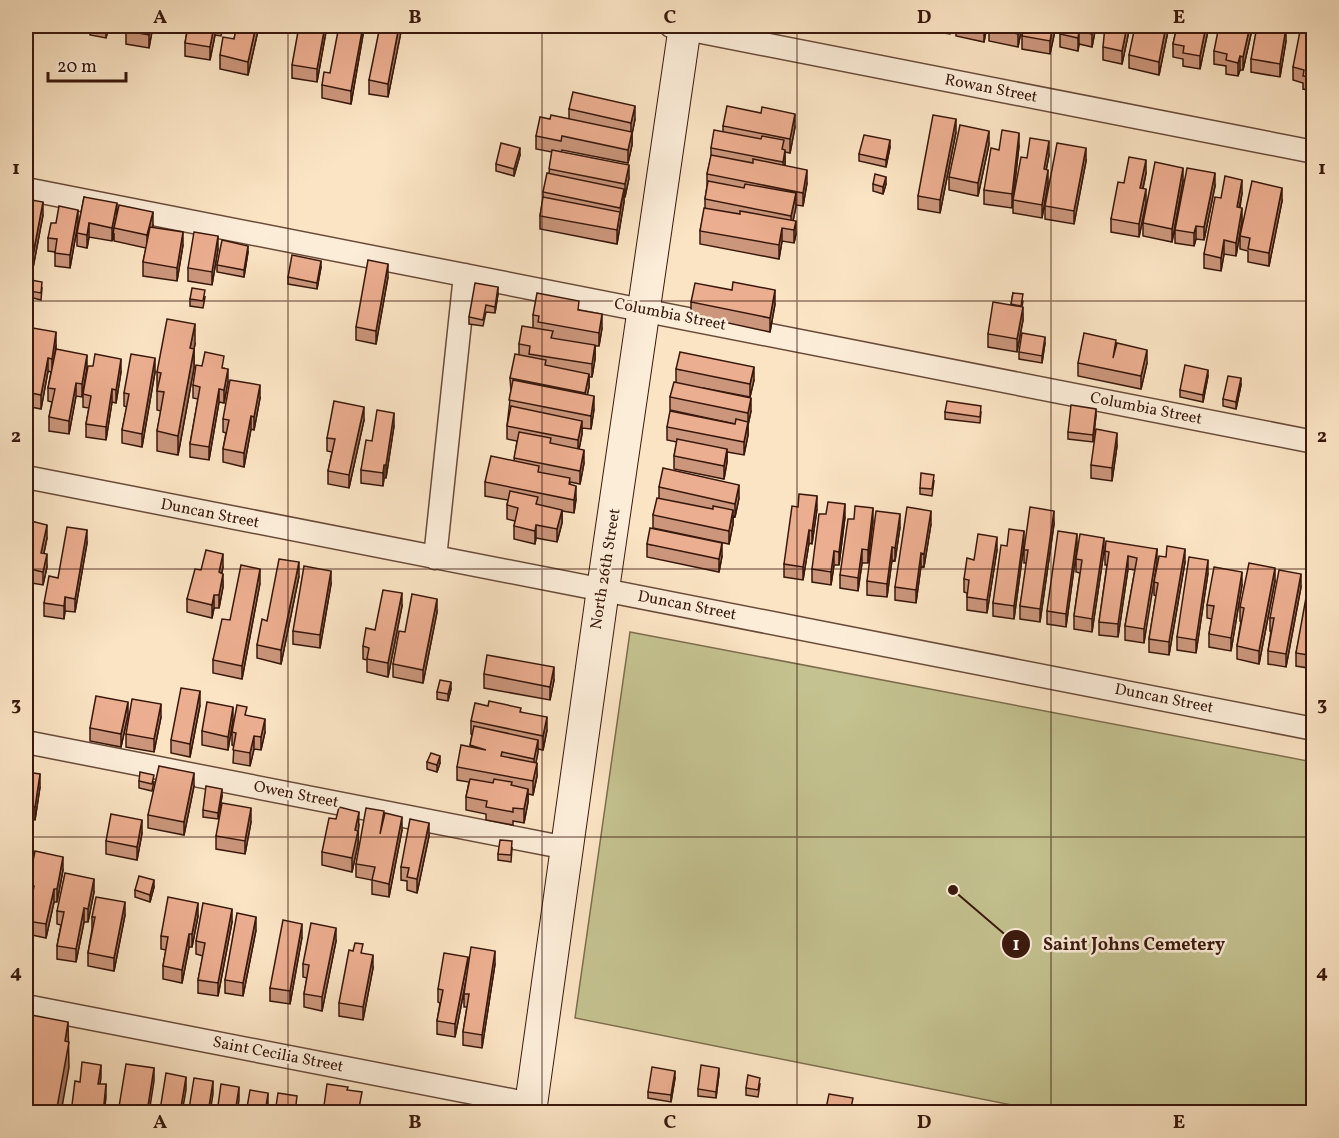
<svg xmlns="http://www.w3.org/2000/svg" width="1339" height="1138" viewBox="0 0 1339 1138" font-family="Vollkorn,serif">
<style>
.green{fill:#c4c290;stroke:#7e6d4e;stroke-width:1.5}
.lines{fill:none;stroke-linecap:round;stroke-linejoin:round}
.street-casing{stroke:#6a4b3a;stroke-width:25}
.secondary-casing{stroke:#39180c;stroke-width:34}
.street{stroke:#fcedd9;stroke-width:22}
.secondary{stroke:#fcedd9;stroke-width:32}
.wall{fill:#cb967c;stroke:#39180c;stroke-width:1.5}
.shaded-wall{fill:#a57a65;stroke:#39180c;stroke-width:1.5}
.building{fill:#ecae90;stroke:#39180c;stroke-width:1.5}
.grid{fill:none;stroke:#39180c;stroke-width:1.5;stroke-opacity:0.55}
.labels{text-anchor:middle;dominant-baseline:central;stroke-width:5;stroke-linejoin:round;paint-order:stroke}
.street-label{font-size:16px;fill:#39180c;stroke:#fcedd9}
.leader{fill:none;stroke:#39180c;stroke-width:2}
.callout-dot{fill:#39180c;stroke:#fcedd9;stroke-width:2}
.mark-label{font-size:18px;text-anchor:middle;font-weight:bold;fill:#fff}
.callout-label{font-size:18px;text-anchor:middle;font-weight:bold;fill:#39180c;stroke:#fcedd9;stroke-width:5;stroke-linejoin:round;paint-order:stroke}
.neatline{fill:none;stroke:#39180c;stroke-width:2}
.grid-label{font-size:20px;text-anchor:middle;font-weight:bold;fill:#39180c}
</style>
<rect width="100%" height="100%" fill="#fbe4c4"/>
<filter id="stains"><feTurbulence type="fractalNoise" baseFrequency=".00333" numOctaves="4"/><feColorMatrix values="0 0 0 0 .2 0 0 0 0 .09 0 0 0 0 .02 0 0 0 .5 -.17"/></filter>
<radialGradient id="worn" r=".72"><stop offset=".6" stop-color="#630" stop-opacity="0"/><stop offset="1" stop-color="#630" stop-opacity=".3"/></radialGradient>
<path class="green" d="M 630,632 L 1313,762 L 1313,1112 L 1047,1112 L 575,1018 Z"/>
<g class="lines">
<g class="street-casing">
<path id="street" d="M 671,26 L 1314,152
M 26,189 L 1314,442
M 26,477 L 1314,729
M 435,558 L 465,275
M 26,742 L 567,848
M 26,1006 L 531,1104"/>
</g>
<g class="secondary-casing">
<path id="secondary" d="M 530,1112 L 603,589 L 685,26"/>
</g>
<use href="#street" class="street"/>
<use href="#secondary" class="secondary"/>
</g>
<path class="wall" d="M 90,26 L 109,26 L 106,38 L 90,35 Z
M 121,26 L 153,26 L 149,48 L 126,44 L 126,32 L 121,31 Z
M 188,26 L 223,26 L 221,36 L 215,35 L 210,60 L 185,56 L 185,43 Z
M 237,26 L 259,26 L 248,75 L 220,69 L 220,55 L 234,39 Z
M 327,26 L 317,82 L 292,78 L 292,65 Z
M 363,26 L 363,35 L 351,104 L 322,98 L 322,85 Z
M 402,26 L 388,97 L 369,94 L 369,80 Z
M 930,26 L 952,26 L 950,34 L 930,31 Z
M 956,26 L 987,26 L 984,42 L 956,36 Z
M 1022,26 L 1018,47 L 989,41 L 989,28 Z
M 1024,26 L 1056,26 L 1050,54 L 1022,49 L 1022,36 Z
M 1096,26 L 1092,47 L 1079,44 L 1078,51 L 1060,47 L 1060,34 Z
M 1130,26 L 1122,64 L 1103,60 L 1103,47 Z
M 1169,26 L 1159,75 L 1129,68 L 1129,55 Z
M 1177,26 L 1209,26 L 1200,69 L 1183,66 L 1183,59 L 1173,57 L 1173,44 Z
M 1251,26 L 1251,34 L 1243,70 L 1240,70 L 1238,76 L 1226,74 L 1226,66 L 1214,64 L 1214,51 Z
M 1314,26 L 1314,91 L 1303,89 L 1303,83 L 1293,80 L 1293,67 Z
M 1286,41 L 1280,77 L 1251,72 L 1251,59 Z
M 569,109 L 635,119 L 632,134 L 632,145 L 628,163 L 562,150 L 561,152 L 629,178 L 625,197 L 624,197 L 624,202 L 617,244 L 540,229 L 540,216 L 543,199 L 543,192 L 549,173 L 552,152 L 536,149 L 536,136 L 550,119 L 569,119 Z
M 723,126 L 795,127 L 790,153 L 785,152 L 785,166 L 807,183 L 803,206 L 796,205 L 793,221 L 796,234 L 794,243 L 782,241 L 779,259 L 700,244 L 700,231 L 705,208 L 705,199 L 707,186 L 707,174 L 711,157 L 711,148 L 723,132 Z
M 956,132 L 940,213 L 918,209 L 918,196 Z
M 989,144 L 978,196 L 949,190 L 949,177 Z
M 1019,146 L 1012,208 L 984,204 L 984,190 L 999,150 Z
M 890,147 L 886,167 L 859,161 L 859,154 Z
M 520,155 L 514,176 L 496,171 L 496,164 Z
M 1049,155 L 1046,170 L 1048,183 L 1042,218 L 1013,213 L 1013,200 L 1027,158 Z
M 1086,161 L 1074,224 L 1045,219 L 1045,206 Z
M 1146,173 L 1143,189 L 1146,203 L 1139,237 L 1111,232 L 1111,219 L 1124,183 Z
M 1183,181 L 1172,242 L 1143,236 L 1143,223 Z
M 873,184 L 886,184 L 883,194 L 873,191 Z
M 1215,186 L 1204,240 L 1196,239 L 1194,246 L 1175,243 L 1175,230 Z
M 1242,193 L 1240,208 L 1242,221 L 1236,256 L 1224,254 L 1221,271 L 1204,268 L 1204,254 L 1221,198 Z
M 84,197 L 117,212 L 153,225 L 152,227 L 183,245 L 177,281 L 143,276 L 143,262 L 146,248 L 114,241 L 114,233 L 112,241 L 89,237 L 87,248 L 77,246 L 77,233 Z
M 26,199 L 43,215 L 32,273 L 26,272 Z
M 1282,201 L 1269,266 L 1248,262 L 1248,251 L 1240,249 L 1240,236 Z
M 1314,210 L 1314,262 L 1306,260 L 1306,247 Z
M 56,223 L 78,223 L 70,268 L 55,266 L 55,252 L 48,251 L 48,238 Z
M 218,249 L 212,285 L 188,281 L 188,268 Z
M 248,252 L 244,277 L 217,272 L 217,265 Z
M 321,267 L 317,289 L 288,284 L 288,277 Z
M 388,277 L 376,344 L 356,340 L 356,327 Z
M 42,288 L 41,300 L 29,297 L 29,291 Z
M 1013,293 L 1023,301 L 1022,307 L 1023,320 L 1017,352 L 988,347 L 988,334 L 1011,305 Z
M 498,294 L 495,313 L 486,312 L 483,326 L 469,324 L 469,317 Z
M 205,297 L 203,308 L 190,306 L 190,299 Z
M 691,302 L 775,304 L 770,332 L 691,315 Z
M 579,310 L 602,328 L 599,346 L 595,346 L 595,359 L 592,377 L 589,377 L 589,387 L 587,395 L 594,409 L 591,429 L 582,428 L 582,434 L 579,449 L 584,463 L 580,484 L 570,482 L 570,484 L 576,499 L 574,513 L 562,511 L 562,523 L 557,542 L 536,538 L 535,544 L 514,539 L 514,526 L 515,521 L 507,519 L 507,505 L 508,500 L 485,496 L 485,482 L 514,461 L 517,441 L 507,439 L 507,426 L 511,391 L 510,378 L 519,355 L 519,344 L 533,327 L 533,315 Z
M 26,333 L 56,345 L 56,349 L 87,368 L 82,397 L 76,396 L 69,434 L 49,431 L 49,417 L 52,402 L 48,401 L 48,388 L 51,372 L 48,371 L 41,409 L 26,406 Z
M 1045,343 L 1042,363 L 1019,359 L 1019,352 Z
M 195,344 L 194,349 L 194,368 L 178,455 L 157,451 L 157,431 L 161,411 L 157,410 L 157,372 Z
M 1116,346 L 1147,363 L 1141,389 L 1078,376 L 1078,363 Z
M 224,368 L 228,382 L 224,403 L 219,402 L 209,460 L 190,457 L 190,444 L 198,399 L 193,398 L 193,385 Z
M 676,369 L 754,380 L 750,397 L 703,388 L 751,411 L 748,425 L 748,435 L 744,455 L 727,452 L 727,462 L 724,479 L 674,469 L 674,456 L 677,442 L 667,440 L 667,427 L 735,424 L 670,410 L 670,397 L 676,382 Z
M 121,372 L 116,403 L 112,402 L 106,440 L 86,437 L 86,424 L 89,408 L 83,407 L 83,394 Z
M 155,372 L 142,447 L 122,443 L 122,430 L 127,407 L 124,406 L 124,393 Z
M 1208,376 L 1203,402 L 1180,397 L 1180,390 Z
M 1314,381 L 1314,426 L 1307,425 L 1307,412 Z
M 1241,385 L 1236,409 L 1223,406 L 1223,399 Z
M 260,398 L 254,430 L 251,429 L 244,467 L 223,462 L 223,449 L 226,433 L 223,432 L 223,419 Z
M 945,412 L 981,412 L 980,423 L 945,419 Z
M 1096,415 L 1093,442 L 1068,439 L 1068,432 Z
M 364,420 L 349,488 L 328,484 L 328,471 L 332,452 L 327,451 L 327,438 Z
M 394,426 L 386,478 L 384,478 L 383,486 L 361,483 L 361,470 L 372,441 Z
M 1117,446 L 1112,481 L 1091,478 L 1091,465 Z
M 934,481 L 932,496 L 920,494 L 920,488 Z
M 659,487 L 739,498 L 735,517 L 733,516 L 733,524 L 729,544 L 653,528 L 653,515 L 659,498 Z
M 817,509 L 812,544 L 809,543 L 803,580 L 784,577 L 784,564 Z
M 845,517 L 839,565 L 834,565 L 831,585 L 812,582 L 812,569 Z
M 873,521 L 868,563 L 862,563 L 858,591 L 840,588 L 840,575 Z
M 931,524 L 924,567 L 921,566 L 916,603 L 895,600 L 895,587 Z
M 1054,524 L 1040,622 L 1020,619 L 1020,606 L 1027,563 L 1024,563 L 1024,550 Z
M 900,527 L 895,561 L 892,560 L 887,597 L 867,595 L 867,581 Z
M 47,538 L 44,553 L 47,567 L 43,585 L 26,582 L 26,545 Z
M 87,543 L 75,612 L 65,611 L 64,619 L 44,616 L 44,603 L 58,578 Z
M 647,544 L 722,556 L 719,572 L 647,557 Z
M 1024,544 L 1014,619 L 993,616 L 993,603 L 1007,546 Z
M 1077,547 L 1066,627 L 1047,624 L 1047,611 Z
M 1157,549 L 1144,643 L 1125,640 L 1125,626 L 1135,570 L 1128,569 L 1118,637 L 1099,635 L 1099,622 L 1107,565 L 1105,565 L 1105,551 Z
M 997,550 L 987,613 L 967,610 L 967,593 L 964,592 L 964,579 L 974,560 Z
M 1104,551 L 1092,632 L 1074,629 L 1074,616 L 1080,573 L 1076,572 L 1076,559 Z
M 1185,562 L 1169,655 L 1149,652 L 1149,639 L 1156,596 L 1154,595 L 1154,582 Z
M 223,567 L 222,573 L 223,587 L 219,608 L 214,608 L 212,618 L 187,612 L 187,599 L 201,570 Z
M 1314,571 L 1314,669 L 1296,666 L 1296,653 Z
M 1208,573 L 1196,653 L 1177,650 L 1177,637 Z
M 299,576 L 281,664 L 257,658 L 257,645 L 267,621 Z
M 1275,581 L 1259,664 L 1237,659 L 1237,646 L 1241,621 L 1240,621 L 1240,607 Z
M 260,583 L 242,679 L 213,673 L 213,660 L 230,620 Z
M 331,584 L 320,648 L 293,644 L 293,631 Z
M 1242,585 L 1231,651 L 1209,647 L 1209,634 L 1212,619 L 1207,618 L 1207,605 Z
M 1301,587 L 1286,667 L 1268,664 L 1268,651 L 1271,631 L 1270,631 L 1270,618 Z
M 402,606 L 388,677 L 367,672 L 367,660 L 363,659 L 363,646 L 375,630 Z
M 437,612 L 423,683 L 393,677 L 393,664 Z
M 484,674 L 554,680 L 550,700 L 484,688 Z
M 451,689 L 448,701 L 437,699 L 437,692 Z
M 200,705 L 190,757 L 171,753 L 171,740 Z
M 521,712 L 547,730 L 543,750 L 538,749 L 536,762 L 537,776 L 533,795 L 528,794 L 528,802 L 524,823 L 513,821 L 513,825 L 486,820 L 486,814 L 466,810 L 466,797 L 469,782 L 457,780 L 457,767 L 470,747 L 472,734 L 471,734 L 471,721 Z
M 128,715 L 121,747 L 90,741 L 90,728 Z
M 247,716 L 265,732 L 261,750 L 254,749 L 250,766 L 233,763 L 234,746 L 232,745 L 232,732 Z
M 161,717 L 154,752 L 126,747 L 126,734 Z
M 233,720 L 228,750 L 202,745 L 202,731 Z
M 427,762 L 440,763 L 437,772 L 427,769 Z
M 26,772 L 40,787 L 35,820 L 26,819 Z
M 139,781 L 154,782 L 152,791 L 139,788 Z
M 194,786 L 184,835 L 148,828 L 148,815 Z
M 222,796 L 218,819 L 203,817 L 203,810 Z
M 384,818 L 402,830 L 389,897 L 372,894 L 372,880 L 356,877 L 356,864 Z
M 251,822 L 245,854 L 216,849 L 216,836 Z
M 359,825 L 358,831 L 358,844 L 352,872 L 322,865 L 322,852 Z
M 142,833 L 137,860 L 106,854 L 106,841 Z
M 429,836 L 417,893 L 407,890 L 407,881 L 401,880 L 401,867 Z
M 512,848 L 511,862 L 498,860 L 498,854 Z
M 63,870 L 57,902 L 54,902 L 46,938 L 27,934 L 27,921 L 31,899 L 28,898 L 28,885 Z
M 154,887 L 150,902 L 135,897 L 135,890 Z
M 94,892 L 88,922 L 84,922 L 76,962 L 57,959 L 57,946 L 61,925 L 57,924 L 57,911 Z
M 125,915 L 114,971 L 88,966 L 88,953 L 92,929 L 92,917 Z
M 198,916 L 192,947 L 189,947 L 182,983 L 163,979 L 163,966 L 166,950 L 161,949 L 161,936 Z
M 232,922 L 218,996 L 198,993 L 198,980 L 203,956 L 196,954 L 196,941 Z
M 256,930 L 243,996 L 225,993 L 225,980 Z
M 302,937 L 290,1004 L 270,1001 L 270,988 Z
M 336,941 L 322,1011 L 304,1007 L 304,994 L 307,978 L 303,977 L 303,964 Z
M 495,964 L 482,1048 L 463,1045 L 463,1032 L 467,1007 L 464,1007 L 464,994 L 468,971 L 455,1037 L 437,1034 L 437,1021 L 440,1003 L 438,1002 L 438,989 L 468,970 Z
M 373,968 L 363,1020 L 339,1016 L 339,1003 Z
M 719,1074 L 716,1098 L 698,1096 L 698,1089 Z
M 675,1078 L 671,1102 L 648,1098 L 648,1092 Z
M 760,1084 L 758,1097 L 746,1095 L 746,1088 Z"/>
<path class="shaded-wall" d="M 106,26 L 109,26 L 106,38 Z
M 151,26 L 153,26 L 149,48 L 149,35 Z
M 214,26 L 215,35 L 210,60 L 210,47 Z
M 256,26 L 259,26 L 248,75 L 248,62 Z
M 325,26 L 327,26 L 317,82 L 317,69 Z
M 363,26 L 363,35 L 351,104 L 351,91 Z
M 399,26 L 402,26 L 402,27 L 388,97 L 388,84 Z
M 985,26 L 987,26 L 984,42 L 984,28 Z
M 1019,26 L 1022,26 L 1018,47 L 1018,34 Z
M 1053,26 L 1056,26 L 1050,54 L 1050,41 Z
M 1093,26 L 1096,26 L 1092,47 L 1092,34 Z
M 1127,26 L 1130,26 L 1122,64 L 1122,51 Z
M 1166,26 L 1169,26 L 1159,75 L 1159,62 Z
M 1206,26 L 1209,26 L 1200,69 L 1200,56 Z
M 1250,26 L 1251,26 L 1251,34 L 1243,70 L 1243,57 Z
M 1286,28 L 1286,41 L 1280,77 L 1280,64 Z
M 1079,31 L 1079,44 L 1078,51 L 1078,38 Z
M 1240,56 L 1240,70 L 1238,76 L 1238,63 Z
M 635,106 L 635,119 L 632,134 L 632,145 L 628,163 L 628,150 L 631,135 L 631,123 Z
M 795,114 L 795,127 L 790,153 L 790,139 Z
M 956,119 L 956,132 L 940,213 L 940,200 Z
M 989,131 L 989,144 L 978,196 L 978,183 Z
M 1019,133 L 1019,146 L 1012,208 L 1012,194 Z
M 890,140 L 890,147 L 886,167 L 886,160 Z
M 1049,141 L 1049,155 L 1044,182 L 1044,169 Z
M 520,148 L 520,155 L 514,176 L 514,169 Z
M 1086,148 L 1086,161 L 1074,224 L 1074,211 Z
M 785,150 L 785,163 L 783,175 L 783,162 Z
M 1146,160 L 1146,173 L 1140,201 L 1140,188 Z
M 629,165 L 629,178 L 625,197 L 625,184 Z
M 1183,168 L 1183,181 L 1172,242 L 1172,229 Z
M 807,170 L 807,183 L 803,206 L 803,193 Z
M 1048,170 L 1048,183 L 1042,218 L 1042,205 Z
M 1215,173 L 1215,186 L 1204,240 L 1204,227 Z
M 886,177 L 886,184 L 883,194 L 883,187 Z
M 1242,180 L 1242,193 L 1237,220 L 1237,207 Z
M 1282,188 L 1282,201 L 1269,266 L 1269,253 Z
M 624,189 L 624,202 L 617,244 L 617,230 Z
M 1146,189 L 1146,203 L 1139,237 L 1139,224 Z
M 796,193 L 796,207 L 791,230 L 791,216 Z
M 43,202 L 43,215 L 32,273 L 32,260 Z
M 117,203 L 117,217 L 114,228 L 112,241 L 112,228 Z
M 1242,208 L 1242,221 L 1236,256 L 1236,243 Z
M 78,210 L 78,223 L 70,268 L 70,255 Z
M 153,212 L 153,225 L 147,248 L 147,235 Z
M 796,221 L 796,234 L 794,243 L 794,230 Z
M 89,223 L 89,237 L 87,248 L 87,235 Z
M 1196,226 L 1196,239 L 1194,246 L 1194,233 Z
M 782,228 L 782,241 L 779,259 L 779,245 Z
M 183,232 L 183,245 L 177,281 L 177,268 Z
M 218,236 L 218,249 L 212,285 L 212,272 Z
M 1224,240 L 1224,254 L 1221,271 L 1221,258 Z
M 248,246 L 248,252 L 244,277 L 244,270 Z
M 321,261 L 321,267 L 317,289 L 317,283 Z
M 388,264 L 388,277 L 376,344 L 376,331 Z
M 498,287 L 498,294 L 495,313 L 495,307 Z
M 775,290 L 775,304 L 770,332 L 770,318 Z
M 1023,307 L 1023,320 L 1017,352 L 1017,339 Z
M 602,314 L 602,328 L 599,346 L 599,333 Z
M 195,324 L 195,344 L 190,367 L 190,348 Z
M 56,332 L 56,345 L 52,372 L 52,359 Z
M 1045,337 L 1045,343 L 1042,363 L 1042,356 Z
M 595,345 L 595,359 L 592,377 L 592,364 Z
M 194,349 L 194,368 L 178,455 L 178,436 Z
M 1147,350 L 1147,363 L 1141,389 L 1141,376 Z
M 87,355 L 87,368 L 82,397 L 82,384 Z
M 48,358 L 48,371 L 41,409 L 41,395 Z
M 155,358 L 155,372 L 142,447 L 142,434 Z
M 121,359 L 121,372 L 116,403 L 116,390 Z
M 754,367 L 754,380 L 750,397 L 750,384 Z
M 228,369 L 228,382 L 224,403 L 224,390 Z
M 1208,370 L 1208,376 L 1203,402 L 1203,395 Z
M 589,374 L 589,387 L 585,406 L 585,393 Z
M 1241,378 L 1241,385 L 1236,409 L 1236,402 Z
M 76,383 L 76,396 L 69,434 L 69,421 Z
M 260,385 L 260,398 L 254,430 L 254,417 Z
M 112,389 L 112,402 L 106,440 L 106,427 Z
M 219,389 L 219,402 L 209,460 L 209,447 Z
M 594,396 L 594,409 L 591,429 L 591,416 Z
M 751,398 L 751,411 L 748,425 L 748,435 L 744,455 L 744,442 L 748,423 L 748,413 Z
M 364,407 L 364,420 L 349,488 L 349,475 Z
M 1096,409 L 1096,415 L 1093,442 L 1093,435 Z
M 394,413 L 394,426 L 386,478 L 386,465 Z
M 251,416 L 251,429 L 244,467 L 244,453 Z
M 582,421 L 582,434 L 578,454 L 578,440 Z
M 1117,433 L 1117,446 L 1112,481 L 1112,468 Z
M 727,449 L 727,462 L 724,479 L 724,466 Z
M 584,450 L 584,463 L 580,484 L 580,471 Z
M 384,465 L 384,478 L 383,486 L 383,473 Z
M 739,485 L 739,498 L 735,517 L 735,504 Z
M 576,486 L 576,499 L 574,513 L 574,500 Z
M 817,496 L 817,509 L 812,544 L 812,531 Z
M 845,504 L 845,517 L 839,565 L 839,552 Z
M 873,508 L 873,521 L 868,563 L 868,550 Z
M 562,510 L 562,523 L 557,542 L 557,529 Z
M 733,510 L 733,524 L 729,544 L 729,531 Z
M 931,511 L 931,524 L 924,567 L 924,554 Z
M 1054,511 L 1054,524 L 1040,622 L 1040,609 Z
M 900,514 L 900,527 L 895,561 L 895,548 Z
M 47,525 L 47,538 L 41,566 L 41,553 Z
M 536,525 L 536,538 L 535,544 L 535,531 Z
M 87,530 L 87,543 L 75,612 L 75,599 Z
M 809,530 L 809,543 L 803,580 L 803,567 Z
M 1024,531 L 1024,544 L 1014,619 L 1014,606 Z
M 1077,534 L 1077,547 L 1066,627 L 1066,614 Z
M 997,537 L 997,550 L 987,613 L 987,600 Z
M 1104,538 L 1104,551 L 1092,632 L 1092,619 Z
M 722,543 L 722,556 L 719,572 L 719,559 Z
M 892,547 L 892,560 L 887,597 L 887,584 Z
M 862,549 L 862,563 L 858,591 L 858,578 Z
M 1157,549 L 1157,563 L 1144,643 L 1144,629 Z
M 1185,549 L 1185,562 L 1169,655 L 1169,642 Z
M 834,551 L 834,565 L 831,585 L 831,572 Z
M 921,553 L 921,566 L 916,603 L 916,590 Z
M 47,554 L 47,567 L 43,585 L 43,572 Z
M 223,554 L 223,567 L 219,586 L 219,572 Z
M 1128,556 L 1128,569 L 1118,637 L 1118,624 Z
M 1208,560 L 1208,573 L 1196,653 L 1196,640 Z
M 299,562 L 299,576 L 281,664 L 281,650 Z
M 1275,568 L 1275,581 L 1259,664 L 1259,651 Z
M 260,569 L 260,583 L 242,679 L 242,666 Z
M 331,571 L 331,584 L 320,648 L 320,635 Z
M 1242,572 L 1242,585 L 1231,651 L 1231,638 Z
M 223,574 L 223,587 L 219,608 L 219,595 Z
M 1301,574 L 1301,587 L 1286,667 L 1286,654 Z
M 402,593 L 402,606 L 388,677 L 388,663 Z
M 214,595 L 214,608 L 212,618 L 212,605 Z
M 65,597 L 65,611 L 64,619 L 64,606 Z
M 437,599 L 437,612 L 423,683 L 423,670 Z
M 554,667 L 554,680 L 550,700 L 550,687 Z
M 451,682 L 451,689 L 448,701 L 448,694 Z
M 200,691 L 200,705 L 190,757 L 190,744 Z
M 128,702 L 128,715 L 121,747 L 121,734 Z
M 161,704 L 161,717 L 154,752 L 154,739 Z
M 233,707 L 233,720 L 228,750 L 228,737 Z
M 547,717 L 547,730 L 543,750 L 543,736 Z
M 265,719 L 265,732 L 261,750 L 261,737 Z
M 254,736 L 254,749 L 250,766 L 250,753 Z
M 538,740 L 538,753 L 534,772 L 534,759 Z
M 440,756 L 440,763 L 437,772 L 437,765 Z
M 537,763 L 537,776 L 533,795 L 533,781 Z
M 194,773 L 194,786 L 184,835 L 184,822 Z
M 40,774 L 40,787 L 35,820 L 35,807 Z
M 222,789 L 222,796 L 218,819 L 218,813 Z
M 528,789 L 528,802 L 524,823 L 524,809 Z
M 251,808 L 251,822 L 245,854 L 245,841 Z
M 359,812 L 358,844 L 352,872 L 352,858 L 355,830 Z
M 402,817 L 402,830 L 389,897 L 389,884 Z
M 142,820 L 142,833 L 137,860 L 137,847 Z
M 429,823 L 429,836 L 417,893 L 417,879 Z
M 63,857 L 63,870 L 57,902 L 57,889 Z
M 94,879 L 94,892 L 88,922 L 88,909 Z
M 154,880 L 154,887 L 150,902 L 150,895 Z
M 54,889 L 54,902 L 46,938 L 46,924 Z
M 125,902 L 125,915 L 114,971 L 114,958 Z
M 198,903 L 198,916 L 192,947 L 192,934 Z
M 84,908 L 84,922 L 76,962 L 76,949 Z
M 232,909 L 232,922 L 218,996 L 218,983 Z
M 256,917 L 256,930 L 243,996 L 243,983 Z
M 302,924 L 302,937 L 290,1004 L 290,991 Z
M 336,928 L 336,941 L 322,1011 L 322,997 Z
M 189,934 L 189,947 L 182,983 L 182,970 Z
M 495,951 L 495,964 L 482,1048 L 482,1035 Z
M 373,955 L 373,968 L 363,1020 L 363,1007 Z
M 468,957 L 468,970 L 455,1037 L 455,1024 Z
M 68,1022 L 69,1067 L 61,1113 L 56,1113 L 65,1041 Z
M 101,1065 L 101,1078 L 98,1097 L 98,1084 Z
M 154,1068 L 154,1081 L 149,1113 L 147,1113 Z
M 719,1068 L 719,1074 L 716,1098 L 716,1092 Z
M 675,1071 L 675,1078 L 671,1102 L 671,1095 Z
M 186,1077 L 186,1090 L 182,1113 L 180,1113 Z
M 213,1081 L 213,1094 L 210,1113 L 208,1113 Z
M 106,1084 L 106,1098 L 104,1113 L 103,1113 Z
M 239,1087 L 239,1100 L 237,1113 L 235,1113 Z
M 268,1093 L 268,1106 L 267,1113 L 265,1113 Z"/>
<path class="building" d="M 127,26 L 151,26 L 149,35 L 126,31 Z
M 188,26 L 214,26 L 210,47 L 185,43 Z
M 237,26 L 256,26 L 248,62 L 220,55 L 223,37 L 234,39 Z
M 299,26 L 325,26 L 317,69 L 292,65 Z
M 339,26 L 363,26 L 351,91 L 322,85 L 324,72 L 330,73 Z
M 380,26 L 399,26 L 388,84 L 369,80 Z
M 970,26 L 985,26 L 984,28 Z
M 989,26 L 1019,26 L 1018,34 L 989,28 Z
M 1024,26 L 1053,26 L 1050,41 L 1022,36 Z
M 1062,26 L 1093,26 L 1092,34 L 1079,31 L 1078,38 L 1060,34 Z
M 1105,26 L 1127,26 L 1122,51 L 1103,47 Z
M 1135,26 L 1166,26 L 1159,62 L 1129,55 Z
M 1177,26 L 1206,26 L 1200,56 L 1183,53 L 1184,46 L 1173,44 Z
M 1219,26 L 1250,26 L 1243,57 L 1240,56 L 1238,63 L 1226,60 L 1227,54 L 1214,51 Z
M 1257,26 L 1270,26 L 1286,28 L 1280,64 L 1251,59 Z
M 1301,26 L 1314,26 L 1314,78 L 1303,76 L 1304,70 L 1293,67 Z
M 573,92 L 635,106 L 631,123 L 569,109 Z
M 727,106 L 761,113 L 762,107 L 795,114 L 790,139 L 723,126 Z
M 551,115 L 632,132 L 628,150 L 562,136 L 561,141 L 536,136 L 540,117 L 550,119 Z
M 933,115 L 956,119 L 940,200 L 918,196 Z
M 960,125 L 989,131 L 978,183 L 949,177 Z
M 714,130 L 761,139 L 762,136 L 784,140 L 782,149 L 785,150 L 783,162 L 711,148 Z
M 1002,130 L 1019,133 L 1012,194 L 984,190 L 991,148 L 999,150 Z
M 864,135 L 890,140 L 886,160 L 859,154 Z
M 1030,138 L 1049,141 L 1044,169 L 1048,170 L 1042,205 L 1013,200 L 1021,157 L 1027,158 Z
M 501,143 L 520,148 L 514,169 L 496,164 Z
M 1057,143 L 1086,148 L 1074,211 L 1045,206 Z
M 552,150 L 629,165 L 625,184 L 549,169 Z
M 711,155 L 753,163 L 753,159 L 807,170 L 803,193 L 707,174 Z
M 1129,157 L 1146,160 L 1140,188 L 1146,189 L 1139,224 L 1111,219 L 1118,182 L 1124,183 Z
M 1155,162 L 1183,168 L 1172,229 L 1143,223 Z
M 1187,168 L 1215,173 L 1204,227 L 1196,226 L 1194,233 L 1175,230 Z
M 547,173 L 624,189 L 620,208 L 543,192 Z
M 875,174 L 886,177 L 883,187 L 873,184 Z
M 1225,176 L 1242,180 L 1237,207 L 1242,208 L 1236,243 L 1224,240 L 1221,258 L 1204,254 L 1215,197 L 1221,198 Z
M 708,181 L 744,188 L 745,184 L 796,193 L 791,216 L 705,199 Z
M 1252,181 L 1282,188 L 1269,253 L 1248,249 L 1250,238 L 1240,236 Z
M 84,197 L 117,203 L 112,228 L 89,223 L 87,235 L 77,233 Z
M 543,197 L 620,212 L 617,230 L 540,216 Z
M 26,199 L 43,202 L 32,260 L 26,258 Z
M 119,205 L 153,212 L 147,235 L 114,228 Z
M 59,206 L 78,210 L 70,255 L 55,253 L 57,239 L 48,238 L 51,223 L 56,223 Z
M 704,208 L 740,214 L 740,211 L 796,221 L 794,230 L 782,228 L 779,245 L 700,231 Z
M 1314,210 L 1314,248 L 1306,247 Z
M 150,227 L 183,232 L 177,268 L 143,262 Z
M 194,232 L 218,236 L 212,272 L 188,268 Z
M 222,240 L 248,246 L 244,270 L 217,265 Z
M 292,255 L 321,261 L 317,283 L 288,277 Z
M 368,260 L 388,264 L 376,331 L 356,327 Z
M 31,280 L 42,282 L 41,293 L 29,291 Z
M 733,282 L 775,290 L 770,318 L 691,302 L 695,283 L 732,290 Z
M 475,283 L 498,287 L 495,307 L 486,305 L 483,320 L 469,317 Z
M 192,288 L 205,290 L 203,301 L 190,299 Z
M 537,293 L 579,301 L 578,310 L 602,314 L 599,333 L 538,322 L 539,316 L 533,315 Z
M 1013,293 L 1023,294 L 1021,306 L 1011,304 Z
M 993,302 L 1023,307 L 1017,339 L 988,334 Z
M 167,319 L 195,324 L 190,348 L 194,349 L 178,436 L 157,431 L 164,392 L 157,391 L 161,373 L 157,372 Z
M 522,326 L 553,331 L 551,338 L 595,345 L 592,364 L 529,354 L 530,346 L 519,344 Z
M 27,327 L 56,332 L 52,359 L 48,358 L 41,395 L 26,392 L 26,374 L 28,360 L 26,359 L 26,333 Z
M 1022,333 L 1045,337 L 1042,356 L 1019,352 Z
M 1084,333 L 1116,340 L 1113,358 L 1117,343 L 1147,350 L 1141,376 L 1078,363 Z
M 56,349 L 87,355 L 82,384 L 76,383 L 69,421 L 49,417 L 55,389 L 48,388 Z
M 205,352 L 224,356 L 222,368 L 228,369 L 224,390 L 219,389 L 209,447 L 190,444 L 200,387 L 193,385 L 196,365 L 202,366 Z
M 680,352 L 754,367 L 750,384 L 676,369 Z
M 95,354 L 121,359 L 116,390 L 112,389 L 106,427 L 86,424 L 91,396 L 83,394 L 88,366 L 93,366 Z
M 131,354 L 155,358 L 142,434 L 122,430 L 129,394 L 124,393 Z
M 515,354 L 546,360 L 545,365 L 589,374 L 585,393 L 510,378 Z
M 1185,365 L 1208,370 L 1203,395 L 1180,390 Z
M 1228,376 L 1241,378 L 1236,402 L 1223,399 Z
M 230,380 L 260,385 L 254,417 L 251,416 L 244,453 L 223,449 L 229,420 L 223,419 Z
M 513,380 L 594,396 L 591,416 L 509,400 Z
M 1313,381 L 1314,381 L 1314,413 L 1307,412 Z
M 674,382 L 751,398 L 748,413 L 670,397 Z
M 334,401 L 364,407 L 349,475 L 328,471 L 335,439 L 327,438 Z
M 947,401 L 981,406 L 980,417 L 945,412 Z
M 1071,405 L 1096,409 L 1093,435 L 1068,432 Z
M 511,406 L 582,421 L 578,440 L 507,426 Z
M 377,410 L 394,413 L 386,465 L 384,465 L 383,473 L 361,470 L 366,440 L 372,441 Z
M 670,411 L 735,424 L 736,419 L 748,422 L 744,442 L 667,427 Z
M 1096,429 L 1117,433 L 1112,468 L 1091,465 Z
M 519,432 L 551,438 L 550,443 L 584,450 L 580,471 L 514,458 Z
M 677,439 L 727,449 L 724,466 L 674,456 Z
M 491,456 L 539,466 L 538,472 L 570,478 L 569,484 L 576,486 L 574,500 L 485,482 Z
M 663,468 L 739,485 L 735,504 L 659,487 Z
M 921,473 L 934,475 L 932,489 L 920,488 Z
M 510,491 L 538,497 L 536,504 L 562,510 L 557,529 L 536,525 L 535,531 L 514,526 L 518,508 L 507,505 Z
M 799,494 L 817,496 L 812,531 L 809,530 L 803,567 L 784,564 L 792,506 L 798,507 Z
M 657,498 L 713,509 L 713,506 L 733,510 L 729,531 L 653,515 Z
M 828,502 L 845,504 L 839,552 L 834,551 L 831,572 L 812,569 L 819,514 L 826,514 Z
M 855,506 L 873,508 L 868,550 L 862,549 L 858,578 L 840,575 L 848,519 L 854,519 Z
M 907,507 L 931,511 L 924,554 L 921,553 L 916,590 L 895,587 Z
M 1030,507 L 1054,511 L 1040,609 L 1020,606 L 1028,550 L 1024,550 Z
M 876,511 L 900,514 L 895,548 L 892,547 L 887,584 L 867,581 Z
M 31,521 L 47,525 L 41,553 L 47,554 L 43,572 L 26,568 L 26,545 Z
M 67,527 L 87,530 L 75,599 L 65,597 L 64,606 L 44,603 L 49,576 L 58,578 Z
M 650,528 L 722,543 L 719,559 L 647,544 Z
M 1009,529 L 1024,531 L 1014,606 L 993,603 L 1001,545 L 1007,546 Z
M 1058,531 L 1077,534 L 1066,614 L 1047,611 Z
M 978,534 L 997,537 L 987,600 L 967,597 L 969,580 L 964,579 L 967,558 L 974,560 Z
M 1080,534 L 1104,538 L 1092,619 L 1074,616 L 1082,560 L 1076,559 Z
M 1106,541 L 1157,549 L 1144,629 L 1125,626 L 1137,558 L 1128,556 L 1118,624 L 1099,622 L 1109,552 L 1105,551 Z
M 1167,546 L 1185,549 L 1169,642 L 1149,639 L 1158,583 L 1154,582 L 1159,556 L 1166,557 Z
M 206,550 L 223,554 L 219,572 L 223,574 L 219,595 L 214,595 L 212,605 L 187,599 L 195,569 L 201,570 Z
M 1189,557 L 1208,560 L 1196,640 L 1177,637 Z
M 279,559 L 299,562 L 281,650 L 257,645 L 262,619 L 267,621 Z
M 1249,563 L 1275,568 L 1259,651 L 1237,646 L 1244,608 L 1240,607 Z
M 241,565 L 260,569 L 242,666 L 213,660 L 222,619 L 230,620 Z
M 304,566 L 331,571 L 320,635 L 293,631 Z
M 1214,567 L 1242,572 L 1231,638 L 1209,634 L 1214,606 L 1207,605 Z
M 1279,570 L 1301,574 L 1286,654 L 1268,651 L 1274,618 L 1270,618 Z
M 1311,570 L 1314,571 L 1314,656 L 1296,653 Z
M 383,590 L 402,593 L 388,663 L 367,659 L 369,648 L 363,646 L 366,628 L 375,630 Z
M 412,594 L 437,599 L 423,670 L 393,664 L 399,631 L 405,632 Z
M 487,655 L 554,667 L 550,687 L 484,674 Z
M 440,680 L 451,682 L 448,694 L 437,692 Z
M 181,688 L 200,691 L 190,744 L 171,740 Z
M 96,696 L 128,702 L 121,734 L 90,728 Z
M 132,699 L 161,704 L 154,739 L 126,734 Z
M 489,701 L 521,708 L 520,712 L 547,717 L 543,736 L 471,721 L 475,703 L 488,706 Z
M 207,702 L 233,707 L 228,737 L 202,731 Z
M 237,705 L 247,707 L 245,715 L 265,719 L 261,737 L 254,736 L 250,753 L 233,750 L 236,733 L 232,732 Z
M 474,726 L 538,740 L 534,759 L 502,752 L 501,756 L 537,763 L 533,781 L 457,767 L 461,745 L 486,750 L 470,745 Z
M 431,753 L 440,756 L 437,765 L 427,762 Z
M 159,766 L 194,773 L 184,822 L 148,815 Z
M 26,772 L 40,774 L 35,807 L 26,806 Z
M 140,772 L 154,775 L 152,784 L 139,781 Z
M 470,779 L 493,783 L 494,779 L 512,782 L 511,785 L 528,789 L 524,809 L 513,808 L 513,812 L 486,807 L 487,801 L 466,797 Z
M 206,786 L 222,789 L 218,813 L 203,810 Z
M 222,803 L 251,808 L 245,841 L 216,836 Z
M 339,807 L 359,812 L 355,830 L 358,831 L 352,858 L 322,852 L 329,818 L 336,819 Z
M 366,808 L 384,811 L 380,834 L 385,813 L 402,817 L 389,884 L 372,880 L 375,867 L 356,864 Z
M 111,814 L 142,820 L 137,847 L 106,841 Z
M 410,819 L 429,823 L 417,879 L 407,877 L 409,868 L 401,867 Z
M 500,840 L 512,841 L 511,855 L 498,854 Z
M 35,851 L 63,857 L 57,889 L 54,889 L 46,924 L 27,921 L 34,886 L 28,885 Z
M 65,873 L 94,879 L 88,909 L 84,908 L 76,949 L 57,946 L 64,912 L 57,911 Z
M 139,876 L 154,880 L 150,895 L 135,890 Z
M 96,897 L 125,902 L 114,958 L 88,953 L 95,917 L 92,917 Z
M 168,897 L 198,903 L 192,934 L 189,934 L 182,970 L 163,966 L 168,937 L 161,936 Z
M 203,903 L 232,909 L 218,983 L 198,980 L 205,943 L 196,941 Z
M 237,913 L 256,917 L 243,983 L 225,980 Z
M 283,920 L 302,924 L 290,991 L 270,988 Z
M 311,923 L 336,928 L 322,997 L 304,994 L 309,965 L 303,964 Z
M 355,943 L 363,944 L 361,953 L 373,955 L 363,1007 L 339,1003 L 349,950 L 353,951 Z
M 471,947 L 495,951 L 482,1035 L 463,1032 L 469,994 L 464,994 Z
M 444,953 L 468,957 L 455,1024 L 437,1021 L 443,990 L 438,989 Z
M 26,1014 L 68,1022 L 65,1041 L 69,1042 L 56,1113 L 26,1113 Z
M 82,1062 L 101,1065 L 98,1084 L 106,1084 L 103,1113 L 71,1113 L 75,1081 L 80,1082 Z
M 126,1064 L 154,1068 L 147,1112 L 141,1110 L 140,1113 L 118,1113 Z
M 701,1065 L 719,1068 L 716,1092 L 698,1089 Z
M 652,1067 L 675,1071 L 671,1095 L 648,1092 Z
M 166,1073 L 186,1077 L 180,1113 L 152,1113 L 153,1108 L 160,1110 Z
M 748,1075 L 760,1078 L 758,1090 L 746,1088 Z
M 194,1078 L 213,1081 L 208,1113 L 184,1113 L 185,1108 L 189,1109 Z
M 221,1084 L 239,1087 L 235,1113 L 217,1113 Z
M 327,1084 L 348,1087 L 347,1090 L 362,1092 L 359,1108 L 374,1110 L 373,1113 L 323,1113 Z
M 250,1090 L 268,1093 L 265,1113 L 246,1113 Z
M 278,1093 L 297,1096 L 295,1113 L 275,1113 Z
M 829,1094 L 853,1098 L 850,1113 L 825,1113 Z
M 432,1106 L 460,1113 L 430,1113 Z
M 635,1107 L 665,1111 L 665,1113 L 635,1113 Z
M 400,1110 L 411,1113 L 400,1113 Z"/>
<path class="grid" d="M 288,26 L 288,1112M 542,26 L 542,1112M 797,26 L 797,1112M 1051,26 L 1051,1112M 26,301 L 1314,301M 26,569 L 1314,569M 26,837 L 1314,837"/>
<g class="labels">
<g class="street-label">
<text transform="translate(991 89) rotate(11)">Rowan Street</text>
<text transform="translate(670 315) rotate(11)">Columbia Street</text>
<text transform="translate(1146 409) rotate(11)">Columbia Street</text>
<text transform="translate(210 514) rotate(11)">Duncan Street</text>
<text transform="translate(606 569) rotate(-81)">North 26th Street</text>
<text transform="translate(687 606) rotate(11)">Duncan Street</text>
<text transform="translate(1164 699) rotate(11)">Duncan Street</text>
<text transform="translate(296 795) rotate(11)">Owen Street</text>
<text transform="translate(278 1055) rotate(11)">Saint Cecilia Street</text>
</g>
</g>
<path class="leader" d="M953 890L1016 944"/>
<g class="callout-dot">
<circle cx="953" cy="890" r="6"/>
<circle cx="1016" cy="944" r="15"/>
</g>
<g class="mark-label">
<text x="1016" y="950">1</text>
</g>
<g class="callout-label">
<text x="1134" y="950">Saint Johns Cemetery</text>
</g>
<rect width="1339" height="1138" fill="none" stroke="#fbe4c4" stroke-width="66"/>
<path d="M48 72v9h78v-9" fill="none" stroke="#39180c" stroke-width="3"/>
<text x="57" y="72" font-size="18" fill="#39180c" stroke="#fcedd9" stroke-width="4.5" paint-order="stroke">20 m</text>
<rect x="33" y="33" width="1273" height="1072" class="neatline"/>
<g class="grid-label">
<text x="160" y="23">A</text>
<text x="415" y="23">B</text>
<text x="670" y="23">C</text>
<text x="924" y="23">D</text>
<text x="1179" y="23">E</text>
<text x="16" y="174">1</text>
<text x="1322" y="174">1</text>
<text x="16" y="442">2</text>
<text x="1322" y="442">2</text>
<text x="16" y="710">3</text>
<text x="1322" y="710">3</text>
<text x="16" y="978">4</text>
<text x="1322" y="978">4</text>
<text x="160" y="1128">A</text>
<text x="415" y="1128">B</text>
<text x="670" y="1128">C</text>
<text x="924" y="1128">D</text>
<text x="1179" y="1128">E</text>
</g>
<rect width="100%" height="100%" filter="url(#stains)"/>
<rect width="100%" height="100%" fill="url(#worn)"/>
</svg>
